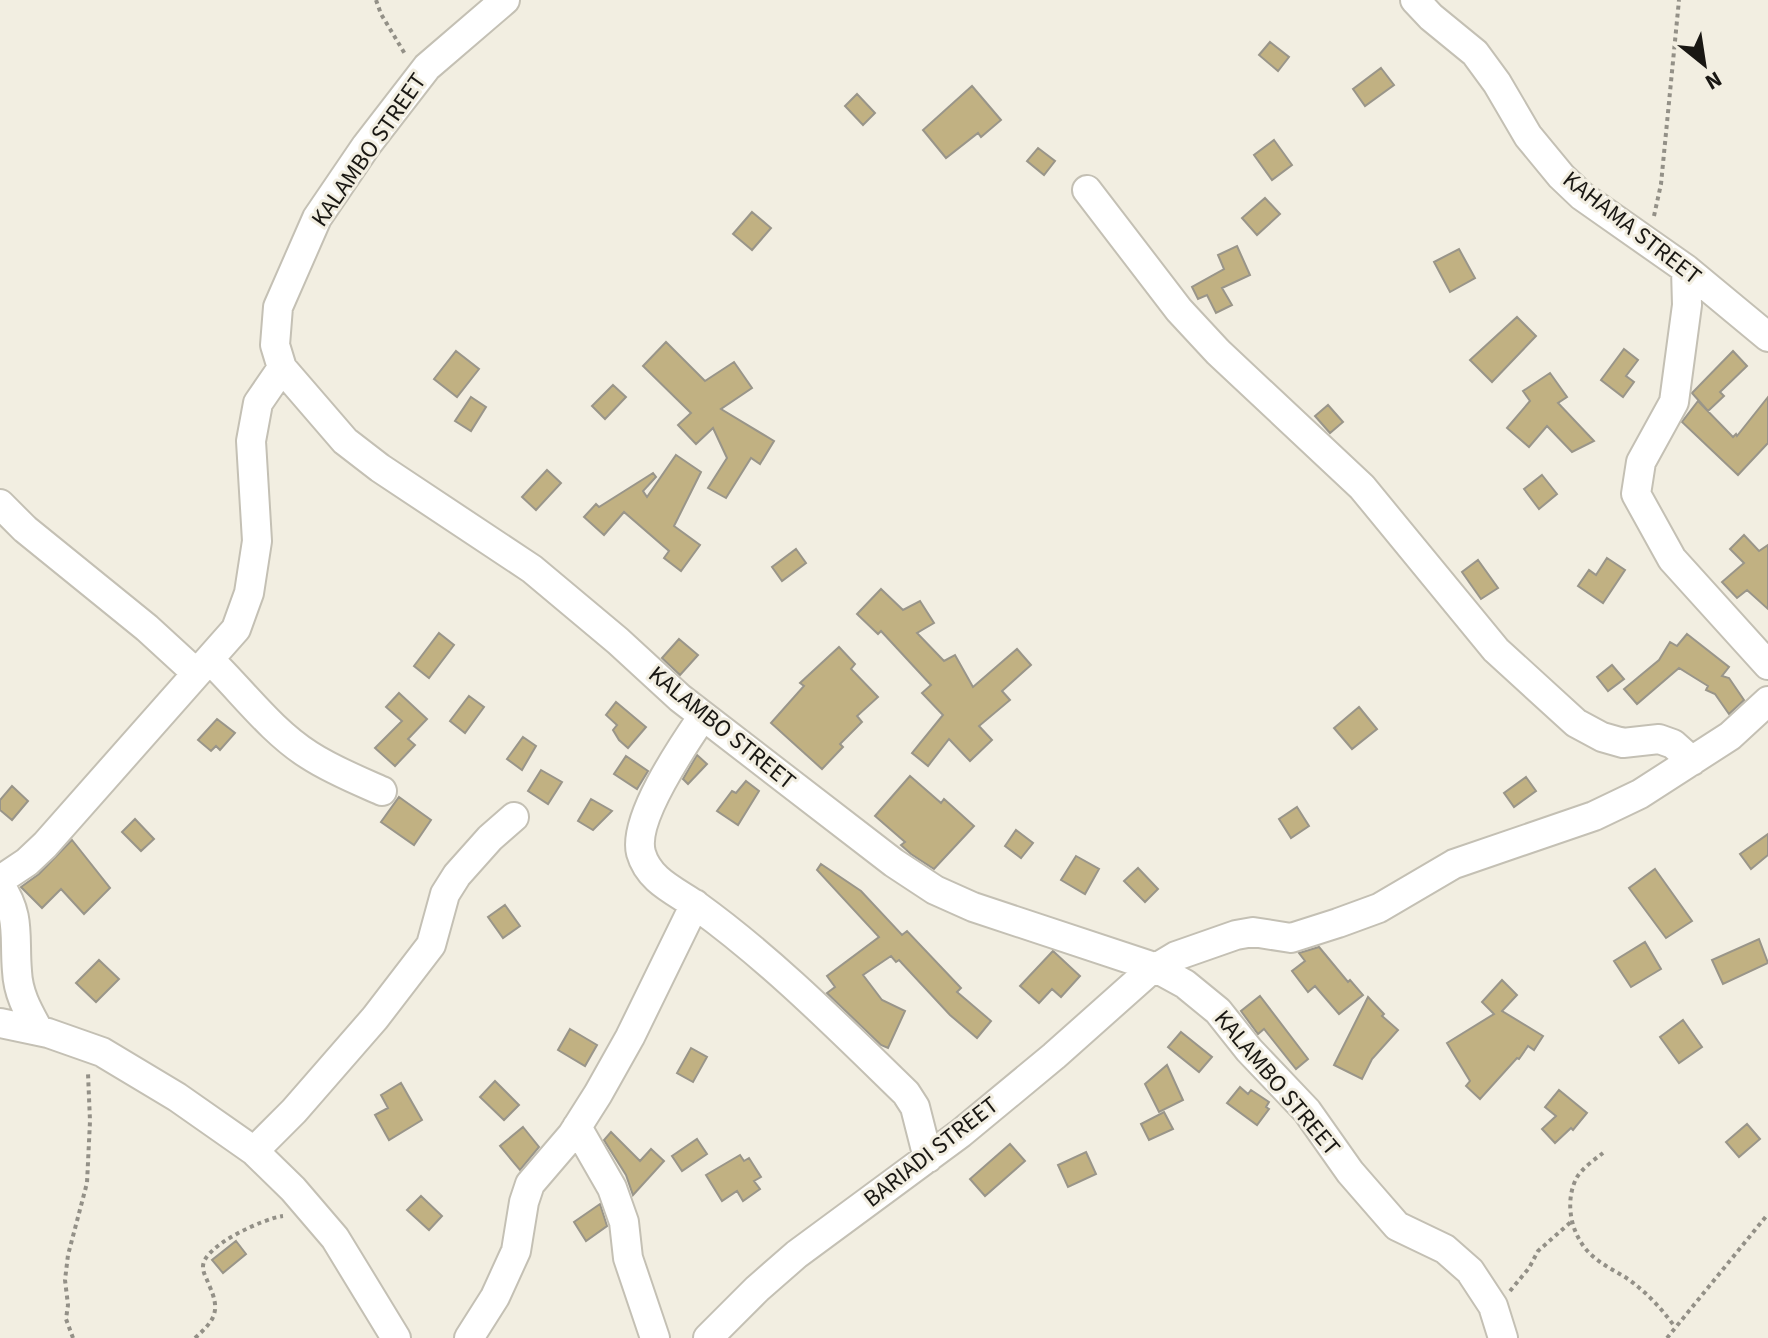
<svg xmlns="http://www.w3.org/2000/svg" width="1768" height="1338" viewBox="0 0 1768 1338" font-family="'Source Sans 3',sans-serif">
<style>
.building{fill:#c1b182;stroke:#999589;stroke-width:2}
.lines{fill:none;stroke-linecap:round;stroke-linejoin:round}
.minor-casing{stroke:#c4c0b4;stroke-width:32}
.path{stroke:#939087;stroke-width:4;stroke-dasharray:4 4;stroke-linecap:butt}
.minor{stroke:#fff;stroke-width:28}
.labels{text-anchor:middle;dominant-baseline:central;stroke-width:6;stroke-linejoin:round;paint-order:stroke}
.street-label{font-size:24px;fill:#191713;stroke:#f2eee1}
</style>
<rect width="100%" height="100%" fill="#f2eee1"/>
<path class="building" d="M 1270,42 L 1289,57 L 1278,71 L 1259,55 Z
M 1381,68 L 1394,85 L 1365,106 L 1353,89 Z
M 972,86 L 1001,120 L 981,137 L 978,133 L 946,158 L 923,130 Z
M 857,94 L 875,113 L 863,125 L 845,106 Z
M 1274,140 L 1292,165 L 1272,180 L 1254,155 Z
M 1038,148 L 1055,161 L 1044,175 L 1027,161 Z
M 1265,198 L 1280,214 L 1257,235 L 1242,218 Z
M 752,212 L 771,228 L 752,250 L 733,234 Z
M 1237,246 L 1250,275 L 1222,288 L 1232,305 L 1216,313 L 1207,295 L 1198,299 L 1192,287 L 1224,269 L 1218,255 Z
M 1459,249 L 1475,278 L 1450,292 L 1434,262 Z
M 1517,317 L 1536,336 L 1492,382 L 1470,360 Z
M 666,342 L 705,381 L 734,362 L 752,388 L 721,409 L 774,441 L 760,464 L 751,458 L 726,498 L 708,488 L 727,458 L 713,428 L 696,444 L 678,425 L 691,413 L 643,366 Z
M 1624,349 L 1638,360 L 1626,376 L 1634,382 L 1623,397 L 1601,380 Z
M 456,351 L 479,369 L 457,397 L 434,379 Z
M 1733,351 L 1747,366 L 1720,392 L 1724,396 L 1708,411 L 1692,393 Z
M 1550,373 L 1567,397 L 1558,403 L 1594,441 L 1572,452 L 1547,426 L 1529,447 L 1507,428 L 1530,401 L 1523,391 Z
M 613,385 L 626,397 L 605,419 L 592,406 Z
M 471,397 L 486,407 L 471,431 L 455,421 Z
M 1768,397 L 1768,443 L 1738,475 L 1682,422 L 1698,401 L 1733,437 L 1736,434 L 1737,436 Z
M 1328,405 L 1343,422 L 1330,433 L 1315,416 Z
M 676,455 L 701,472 L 674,526 L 700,545 L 681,571 L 664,558 L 669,551 L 624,512 L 604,535 L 584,517 L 596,504 L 599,507 L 653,473 L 656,477 L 643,491 L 647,497 Z
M 547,470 L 561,483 L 536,510 L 522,497 Z
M 1542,475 L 1557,494 L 1539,509 L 1524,489 Z
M 1744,535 L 1759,551 L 1768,545 L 1768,609 L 1747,590 L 1737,598 L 1722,582 L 1744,563 L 1730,549 Z
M 796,549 L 806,563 L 782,581 L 772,567 Z
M 1607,558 L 1625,570 L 1603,603 L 1578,586 L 1589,570 L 1596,575 Z
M 1478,560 L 1498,588 L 1481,599 L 1462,572 Z
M 881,589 L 903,610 L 920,601 L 934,623 L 917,633 L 944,661 L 955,655 L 973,687 L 1017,649 L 1031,665 L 1002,691 L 1010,700 L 979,726 L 992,740 L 970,761 L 949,739 L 928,766 L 912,753 L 943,715 L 922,693 L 931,685 L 881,631 L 878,634 L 857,614 Z
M 439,633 L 454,645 L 429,678 L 414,666 Z
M 1687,634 L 1729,667 L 1722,676 L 1729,678 L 1744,700 L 1729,714 L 1715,694 L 1706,690 L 1708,686 L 1679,668 L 1637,704 L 1624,689 L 1659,660 L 1670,642 L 1677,646 Z
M 679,639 L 698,655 L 680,675 L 662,658 Z
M 839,647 L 855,664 L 851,669 L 878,697 L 857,716 L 862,722 L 840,744 L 843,747 L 822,769 L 771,723 L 804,686 L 800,683 Z
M 1612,665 L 1624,679 L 1608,691 L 1597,677 Z
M 399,693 L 427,719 L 408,739 L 415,745 L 395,766 L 375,748 L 402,721 L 386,707 Z
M 469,696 L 484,707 L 465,733 L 450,721 Z
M 616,702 L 646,727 L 628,748 L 619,740 L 613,730 L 617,725 L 606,715 Z
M 1359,707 L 1377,729 L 1352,749 L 1334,728 Z
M 217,719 L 235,733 L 220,750 L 216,746 L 211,751 L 198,740 Z
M 523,737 L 536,746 L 522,770 L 507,759 Z
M 697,755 L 707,764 L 688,784 L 683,779 Z
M 626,756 L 648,771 L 637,789 L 614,774 Z
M 541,770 L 562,782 L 548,804 L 528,791 Z
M 910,776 L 941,803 L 944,799 L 974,826 L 934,869 L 911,854 L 901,845 L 905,842 L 875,816 Z
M 1526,777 L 1536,791 L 1514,807 L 1504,793 Z
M 746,781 L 759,791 L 738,825 L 717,811 L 732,791 L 736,793 Z
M 12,786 L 28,801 L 12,820 L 0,810 L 0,800 Z
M 399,797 L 431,820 L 414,845 L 381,822 Z
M 591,799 L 612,811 L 593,830 L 578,821 Z
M 1297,807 L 1309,826 L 1291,838 L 1279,819 Z
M 135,819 L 154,839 L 141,851 L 122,832 Z
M 1016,830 L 1033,843 L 1021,858 L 1005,846 Z
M 1768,834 L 1768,855 L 1751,869 L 1740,854 Z
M 72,840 L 110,888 L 84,914 L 61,889 L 42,908 L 21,887 L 39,874 Z
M 1076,856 L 1099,869 L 1085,894 L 1061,880 Z
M 821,864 L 861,891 L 902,935 L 907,931 L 961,988 L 957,992 L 991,1021 L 977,1038 L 950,1015 L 899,960 L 896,962 L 891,956 L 863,975 L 882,1000 L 905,1011 L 888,1048 L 881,1045 L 827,993 L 835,987 L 827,976 L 879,937 L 817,870 Z
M 1138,868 L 1158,889 L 1145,902 L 1124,881 Z
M 1655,869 L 1692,921 L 1666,938 L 1629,888 Z
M 505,905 L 520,926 L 503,938 L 488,917 Z
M 1759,939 L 1768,963 L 1723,984 L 1712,960 Z
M 1645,942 L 1661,969 L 1631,987 L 1614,961 Z
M 1319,947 L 1348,982 L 1350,980 L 1363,995 L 1339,1014 L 1315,986 L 1308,992 L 1292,971 L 1305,961 L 1299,953 Z
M 1053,951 L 1080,976 L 1061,997 L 1052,989 L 1039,1003 L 1020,986 Z
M 99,960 L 119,979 L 96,1002 L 76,983 Z
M 1502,980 L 1517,995 L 1502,1011 L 1543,1036 L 1534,1050 L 1528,1046 L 1519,1059 L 1517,1058 L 1480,1099 L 1466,1086 L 1470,1081 L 1447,1043 L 1494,1014 L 1482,1002 Z
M 1260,996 L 1308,1059 L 1296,1069 L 1264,1029 L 1258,1034 L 1241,1011 Z
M 1368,997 L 1384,1014 L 1382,1016 L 1398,1030 L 1372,1059 L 1362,1079 L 1334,1065 Z
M 1683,1020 L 1702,1047 L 1679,1063 L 1660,1037 Z
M 570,1029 L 597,1045 L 585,1066 L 558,1050 Z
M 1181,1032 L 1212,1057 L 1199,1072 L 1168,1047 Z
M 691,1048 L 707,1057 L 693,1082 L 677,1073 Z
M 1167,1065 L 1183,1100 L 1159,1112 L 1145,1084 Z
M 495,1081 L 519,1105 L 504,1120 L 480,1097 Z
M 401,1083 L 422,1120 L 389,1140 L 375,1115 L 388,1108 L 381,1095 Z
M 1240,1087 L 1248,1094 L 1251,1090 L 1269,1102 L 1266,1107 L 1269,1109 L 1257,1125 L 1227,1103 Z
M 1559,1090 L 1587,1113 L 1573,1130 L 1571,1128 L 1555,1143 L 1542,1129 L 1556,1116 L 1545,1107 Z
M 1164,1112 L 1173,1129 L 1149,1140 L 1141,1124 Z
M 1747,1124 L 1760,1139 L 1739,1157 L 1726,1142 Z
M 523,1127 L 539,1147 L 520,1170 L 500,1146 Z
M 611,1132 L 640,1161 L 651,1149 L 664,1161 L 633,1195 L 626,1175 L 604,1140 Z
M 697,1139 L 707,1154 L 682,1171 L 672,1156 Z
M 1010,1144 L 1025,1161 L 985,1196 L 970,1179 Z
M 1086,1152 L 1096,1174 L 1068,1187 L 1058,1165 Z
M 740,1155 L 744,1161 L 749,1158 L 761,1177 L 754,1181 L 760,1189 L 743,1201 L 737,1191 L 722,1201 L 706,1175 Z
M 421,1196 L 442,1216 L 429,1230 L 407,1210 Z
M 600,1204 L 607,1226 L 586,1241 L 574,1222 Z
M 236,1241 L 246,1254 L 223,1273 L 212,1260 Z"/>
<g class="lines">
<g class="minor-casing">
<path id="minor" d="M 505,0 L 427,67 L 366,146 L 317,218 L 278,307 L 275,345 L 282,368 L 345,441 L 380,468 L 532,569 L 618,641 L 680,698 L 894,863 L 935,890 L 973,907 L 1154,967 L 1185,984 L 1218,1011 L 1249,1050 L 1307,1111 L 1350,1172 L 1397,1226 L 1445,1249 L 1470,1271 L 1493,1306 L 1503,1338
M 1415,0 L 1431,17 L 1475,53 L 1497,83 L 1528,136 L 1561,176 L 1582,196 L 1686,269 L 1768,337
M 1087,190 L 1179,310 L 1218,352 L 1362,487 L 1496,650 L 1576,723 L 1602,737 L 1623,743 L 1659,739 L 1673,744 L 1692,761
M 1686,269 L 1687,305 L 1674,402 L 1641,462 L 1636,494 L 1672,559 L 1768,665
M 0,504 L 25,529 L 147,628 L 195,672
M 210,660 C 242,691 271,731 309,755 C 332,770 357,780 382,791
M 703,716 C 684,744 632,819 641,853 C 649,881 676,891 697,906 C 773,961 839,1028 906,1093 L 915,1107 L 928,1158
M 0,880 L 27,862 L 45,845 L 236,629 L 249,593 L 257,541 L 251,441 L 258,403 L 282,368
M 0,885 C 21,916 14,937 17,971 C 18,994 28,1011 39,1031
M 1156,968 L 1176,956 L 1236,935 L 1253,932 L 1291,938 L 1338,923 L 1379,908 L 1454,864 L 1594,816 L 1640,794 L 1730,736 L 1768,701
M 0,1023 L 48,1033 L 102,1052 L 177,1097 L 254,1151 L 293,1189 L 335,1238 L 396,1338
M 577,1127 L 612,1188 L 624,1222 L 628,1258 L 655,1338
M 254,1151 L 294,1111 L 375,1018 L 431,945 L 445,894 L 457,875 L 490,838 L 514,817
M 469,1338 L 495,1297 L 516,1251 L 524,1202 L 530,1184 L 572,1135 L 598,1094 L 630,1037 L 695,904
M 708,1338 L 757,1289 L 797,1254 L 961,1133 L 1054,1056 L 1154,967"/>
</g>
<path class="path" d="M 376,0 L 381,14 L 405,54
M 1654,216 L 1661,184 L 1679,0
M 1603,1153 C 1594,1160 1581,1169 1576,1179 C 1563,1206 1573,1241 1595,1258 C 1608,1269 1625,1275 1637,1286 C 1652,1298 1664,1312 1675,1327
M 1510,1291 L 1529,1268 L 1538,1251 L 1572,1221
M 73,1338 L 66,1319 L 68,1305 L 65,1280 L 68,1255 L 87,1183 L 90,1121 L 88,1073
M 195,1338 C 215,1320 221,1311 209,1285 C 207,1279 203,1273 203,1267 C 202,1246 265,1218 283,1216
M 1667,1338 L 1768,1214"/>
<use href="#minor" class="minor"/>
</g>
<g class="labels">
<g class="street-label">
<text transform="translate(369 150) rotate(-55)">KALAMBO STREET</text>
<text transform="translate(1632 228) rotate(38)">KAHAMA STREET</text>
<text transform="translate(722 728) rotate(39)">KALAMBO STREET</text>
<text transform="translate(1277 1083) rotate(50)">KALAMBO STREET</text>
<text transform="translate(931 1152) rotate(-38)">BARIADI STREET</text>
</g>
</g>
<g transform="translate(1704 64) rotate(150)" stroke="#f2eee1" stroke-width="6" paint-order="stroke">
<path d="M0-6L14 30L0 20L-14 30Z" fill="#191713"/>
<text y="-12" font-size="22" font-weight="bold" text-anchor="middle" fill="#191713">N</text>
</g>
</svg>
